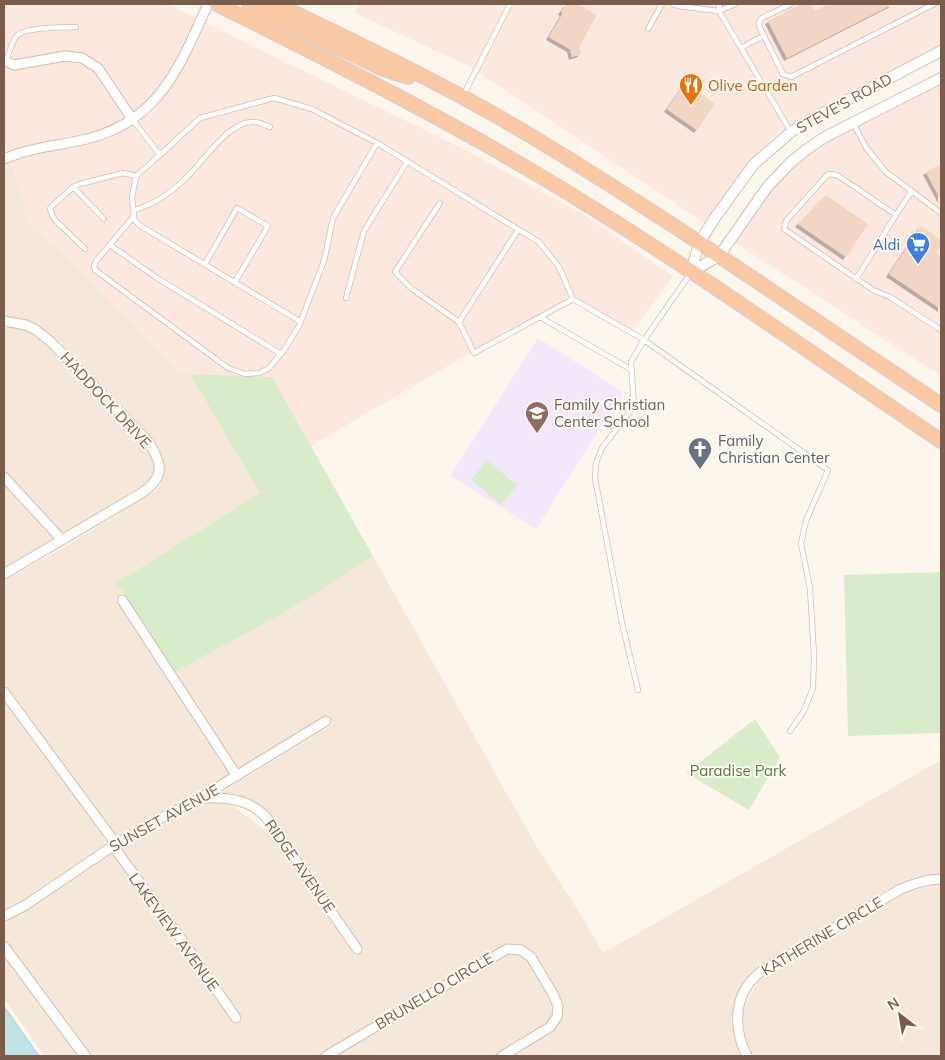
<svg xmlns="http://www.w3.org/2000/svg" width="945" height="1060" viewBox="0 0 945 1060" font-family="Mulish,sans-serif">
<style>
.residential{fill:#f5e8da}
.commercial{fill:#fde8e0}
.education{fill:#f3e8fa}
.green{fill:#d8ecc9}
.water{fill:#bfe3e8;stroke:#a5d3da}
.building{fill:#f3d5c3;filter:url(#shadow)}
.lines{fill:none;stroke-linecap:round;stroke-linejoin:round}
.service-casing{stroke:#d1beb0;stroke-width:6}
.minor-casing{stroke:#d1beb0;stroke-width:11}
.tertiary-casing{stroke:#d1beb0;stroke-width:12}
.trunk-casing{stroke:#dad1cd;stroke-width:16}
.service{stroke:#fff;stroke-width:4.5}
.minor{stroke:#fff;stroke-width:9}
.tertiary{stroke:#fff;stroke-width:10}
.trunk{stroke:#f9c8a4;stroke-width:14}
.labels{text-anchor:middle;dominant-baseline:central;stroke-width:4;stroke-linejoin:round;paint-order:stroke}
.food-label{font-size:15px;fill:#c56008;stroke:#fffaf3;text-anchor:start}
.street-label{font-size:15px;fill:#7a5c4d;stroke:#fffaf3}
.shop-label{font-size:15px;fill:#366cbe;stroke:#fffaf3;text-anchor:end}
.education-label{font-size:15px;fill:#785e54;stroke:#fffaf3;text-anchor:start}
.worship-label{font-size:15px;fill:#5b616d;stroke:#fffaf3;text-anchor:start}
.park-label{font-size:15px;fill:#537a41;stroke:#fffaf3}
</style>
<defs>
<filter id="shadow"><feDropShadow dx="-3" dy="3" stdDeviation="0" flood-color="#0004"/></filter>
</defs>
<rect width="100%" height="100%" fill="#fdf6ec"/>
<path class="residential" d="M 10,154 L 28,222 L 83,272 L 181,374 L 190,374 L 260,493 L 116,583 L 122,593 L 115,598 L 230,774 L 199,793 L 195,793 L 150,817 L 117,837 L 4,683 L 4,581 L 63,548 L 155,491 L 160,485 L 163,478 L 163,463 L 159,449 L 151,438 L 54,338 L 38,325 L 26,320 L 4,315 L 4,158 Z
M 4,326 L 24,330 L 34,335 L 48,346 L 143,444 L 149,453 L 153,463 L 154,472 L 151,479 L 148,482 L 63,534 L 4,470 Z
M 4,484 L 54,539 L 4,568 Z
M 373,556 L 538,849 L 576,907 L 603,953 L 941,760 L 941,874 L 928,874 L 910,879 L 896,885 L 804,939 L 757,968 L 750,974 L 743,983 L 736,998 L 733,1011 L 732,1025 L 734,1037 L 741,1056 L 91,1056 L 4,939 L 4,922 L 27,910 L 112,853 L 236,1025 L 243,1019 L 191,944 L 120,848 L 155,827 L 201,803 L 218,803 L 232,805 L 275,838 L 355,956 L 364,951 L 279,825 L 268,812 L 258,804 L 244,797 L 222,792 L 333,724 L 328,714 L 239,769 L 175,672 L 291,608 Z
M 4,700 L 109,842 L 21,901 L 4,909 Z
M 930,885 L 941,885 L 941,1056 L 752,1056 L 744,1035 L 743,1014 L 746,1003 L 758,982 L 810,949 L 901,895 Z
M 4,955 L 79,1056 L 45,1056 L 4,999 Z"/>
<path class="commercial" d="M 4,4 L 167,4 L 466,150 L 586,216 L 673,276 L 630,335 L 575,299 L 467,355 L 311,446 L 271,377 L 181,374 L 83,272 L 28,222 L 10,155 L 4,158 Z
M 359,4 L 941,4 L 941,45 L 812,112 L 785,129 L 749,160 L 704,223 L 468,66 L 355,13 Z
M 941,84 L 941,376 L 734,242 L 772,190 L 786,174 L 810,154 L 828,142 Z"/>
<path class="education" d="M 538,338 L 623,392 L 536,529 L 450,476 Z"/>
<path class="green" d="M 190,374 L 272,377 L 373,556 L 292,608 L 175,672 L 116,583 L 260,493 Z
M 487,460 L 517,485 L 501,505 L 471,480 Z
M 941,572 L 941,733 L 848,736 L 844,575 Z
M 755,719 L 780,757 L 749,810 L 686,773 Z"/>
<path class="water" d="M 4,1006 L 39,1056 L 4,1056 Z"/>
<path class="building" d="M 566,4 L 578,4 L 597,15 L 579,47 L 581,54 L 572,57 L 570,49 L 549,37 L 563,13 L 561,12 Z
M 801,4 L 810,4 L 814,11 L 829,4 L 893,4 L 787,58 L 768,21 Z
M 685,83 L 715,104 L 697,130 L 667,109 Z
M 941,164 L 941,200 L 926,172 Z
M 826,195 L 868,224 L 846,257 L 798,224 Z
M 921,226 L 941,240 L 941,245 L 936,253 L 941,256 L 941,309 L 889,274 Z"/>
<g class="lines">
<g class="service-casing">
<path id="service" d="M 673,4 L 678,6 L 719,11 L 735,4
M 719,4 L 719,11 L 791,132
M 791,4 L 762,18 L 759,22 L 759,26 L 783,74 L 791,77 L 934,4
M 648,29 L 662,4
M 741,48 L 763,36
M 6,61 C 9,54 11,45 15,38 C 22,26 62,28 76,27
M 463,96 L 510,4
M 132,119 L 160,155 L 200,118 L 274,98 L 312,109 L 377,143 L 539,242 L 559,267 L 573,299 L 644,340 L 828,470 L 806,521 L 801,543 L 810,589 L 814,656 L 813,688 L 804,711 L 790,731
M 853,123 L 867,149 L 886,172 L 941,213
M 160,155 L 136,176 L 132,197 L 134,216 L 96,261 L 94,266 L 95,270 L 228,368 L 245,374 L 259,373 L 269,368 L 284,350 L 299,326 L 324,261 L 333,218 L 377,143
M 73,187 L 104,219
M 440,203 L 395,272 L 412,289 L 459,322 L 474,353 L 573,299
M 134,210 C 155,205 174,190 189,175 C 204,160 229,122 252,122 C 258,121 265,125 270,127
M 896,215 L 911,192
M 133,218 L 139,225 L 301,322
M 110,245 L 157,278 L 281,354
M 85,249 L 54,219 L 50,209 L 52,206 L 73,187 L 80,184 L 123,173 L 136,176
M 205,264 L 237,208 L 268,226 L 235,282
M 856,279 L 896,215 L 837,175 L 828,174 L 786,221 L 784,229 L 873,290 L 890,297 L 941,330
M 346,298 L 364,231 L 407,162
M 540,317 L 632,370
M 459,322 L 518,230
M 638,690 L 622,623 L 595,478 L 596,463 L 602,448 L 634,406 L 631,362 L 644,340 L 690,274"/>
</g>
<g class="minor-casing">
<path id="minor" d="M 4,60 L 14,65 L 65,56 L 82,58 L 98,68 L 132,119
M 4,159 C 29,148 55,146 82,140 C 158,124 179,68 208,4
M 4,321 L 26,325 L 36,330 L 51,342 L 147,440 C 163,464 166,477 140,494 L 4,574
M 4,477 L 62,540
M 122,600 L 237,776
M 4,692 L 116,844
M 203,798 C 221,797 240,798 255,808 C 272,819 280,838 291,853 C 313,885 335,917 357,949
M 113,846 L 187,947 L 236,1018
M 4,916 L 24,906 L 116,844 L 153,822 L 200,798 L 326,721
M 326,1056 L 507,949 L 521,950 L 531,957 L 553,994 L 558,1006 L 557,1017 L 550,1027 L 502,1056
M 747,1056 C 734,1031 733,999 754,978 C 764,967 780,960 793,953 C 828,931 863,911 899,890 C 912,884 926,879 941,879"/>
</g>
<g class="tertiary-casing">
<path id="tertiary" d="M 691,272 L 699,243 L 714,219 L 754,164 L 791,132 L 815,117 L 941,51
M 691,272 L 719,256 L 768,186 L 790,163 L 806,150 L 825,137 L 941,78
M 4,947 L 85,1056"/>
</g>
<g class="trunk-casing">
<path id="trunk" d="M 217,4 C 326,59 435,113 540,176 C 678,258 809,352 941,441
M 249,4 L 383,69 L 408,77
M 276,4 C 360,45 446,85 526,133 C 668,218 804,314 941,405"/>
</g>
<use href="#service" class="service"/>
<use href="#minor" class="minor"/>
<use href="#tertiary" class="tertiary"/>
<use href="#trunk" class="trunk"/>
</g>
<defs>
<g id="restaurant-pin" transform="scale(1.25)"><path d="M0 17L-7.5 6A9.5 9.5 0 1 1 7.5 6Z" fill="#e8710a" stroke="#fffaf3"/><path d="M-5-6h1v4h1v-4h1v4h1v-4h1v5L-1.5 .5V6h-2V.5L-5-1ZM5-6V6H3V1.5H1.5Q1.5-4 5-6Z" fill="#fff"/></g>
<g id="supermarket-pin" transform="scale(1.25)"><path d="M0 17L-7.5 6A9.5 9.5 0 1 1 7.5 6Z" fill="#3f7fe0" stroke="#fffaf3"/><path d="M-6-5.5h2.5l.6 2H6L4.5 2H-2.5L-4.4-4H-6ZM-1.5 3.2a1.3 1.3 0 1 0 .1 0ZM3 3.2a1.3 1.3 0 1 0 .1 0Z" fill="#fff"/></g>
<g id="school-pin" transform="scale(1.25)"><path d="M0 17L-7.5 6A9.5 9.5 0 1 1 7.5 6Z" fill="#8d6e63" stroke="#fffaf3"/><path d="M0-5L7-2L0 1L-7-2ZM-4 1L0 2.5L4 1V4Q0 6-4 4Z" fill="#fff"/></g>
<g id="church-pin" transform="scale(1.25)"><path d="M0 17L-7.5 6A9.5 9.5 0 1 1 7.5 6Z" fill="#6b7280" stroke="#fffaf3"/><path d="M-1.2-6h2.4v3.5h3.3v2.4h-3.3V6h-2.4V-.1h-3.3v-2.4h3.3Z" fill="#fff"/></g>
</defs>
<g fill-rule="evenodd">
<use href="#restaurant-pin" x="691" y="85"/>
<use href="#supermarket-pin" x="918" y="244"/>
<use href="#school-pin" x="537" y="413"/>
<use href="#church-pin" x="700" y="449"/>
</g>
<g class="labels">
<g class="food-label">
<text x="708" y="85">Olive Garden</text>
</g>
<g class="street-label">
<text transform="translate(844 103) rotate(-29)">STEVE'S ROAD</text>
<text transform="translate(106 400) rotate(47)">HADDOCK DRIVE</text>
<text transform="translate(164 818) rotate(-29)">SUNSET AVENUE</text>
<text transform="translate(300 866) rotate(55)">RIDGE AVENUE</text>
<text transform="translate(174 932) rotate(54)">LAKEVIEW AVENUE</text>
<text transform="translate(822 936) rotate(-31)">KATHERINE CIRCLE</text>
<text transform="translate(434 991) rotate(-31)">BRUNELLO CIRCLE</text>
</g>
<g class="shop-label">
<text x="900" y="244">Aldi</text>
</g>
<g class="education-label">
<text x="554" y="404">Family Christian<tspan x="554" dy="17">Center School</tspan></text>
</g>
<g class="worship-label">
<text x="718" y="440">Family<tspan x="718" dy="17">Christian Center</tspan></text>
</g>
<g class="park-label">
<text x="738" y="770">Paradise Park</text>
</g>
</g>
<rect width="945" height="1060" fill="none" stroke="#7a5c4d" stroke-width="10"/>
<g transform="translate(900 1015) rotate(329)" stroke="#fffaf3" stroke-width="4" paint-order="stroke">
<path d="M0-4L9 19L0 12L-9 19Z" fill="#7a5c4d"/>
<text y="-8" font-size="14" font-weight="bold" text-anchor="middle" fill="#7a5c4d">N</text>
</g>
</svg>
